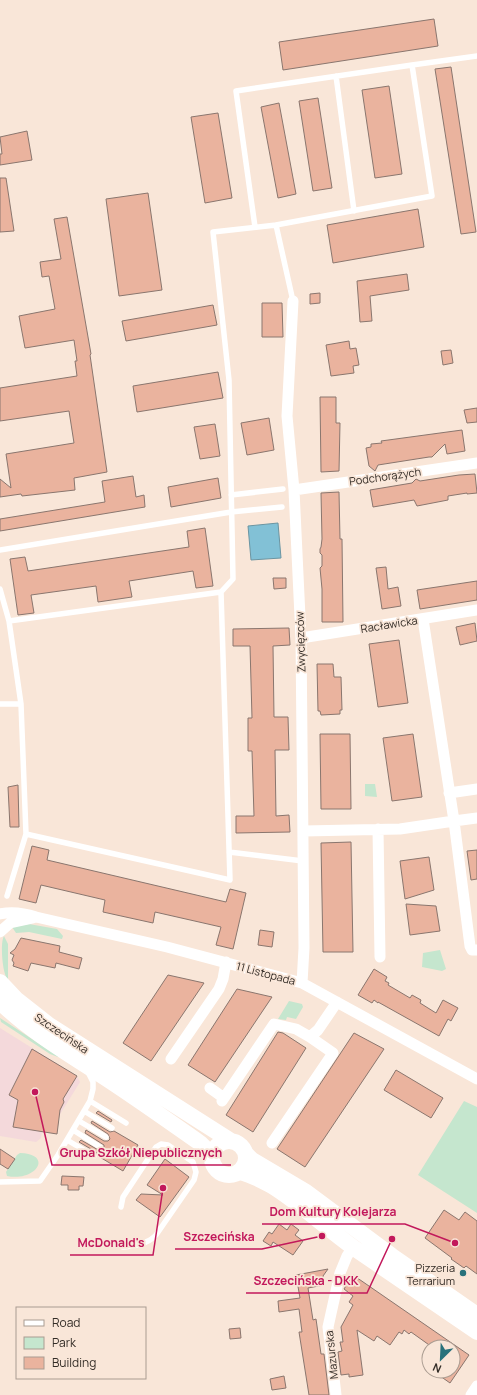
<svg xmlns="http://www.w3.org/2000/svg" width="477" height="1395" viewBox="0 0 477 1395" font-family="Manrope,sans-serif">
<style>
.education{fill:#f4d9db}
.green{fill:#c5e6ce}
.water{fill:#82c1d6;stroke:#6b95a2}
.building{fill:#eab39e;stroke:#8a766e}
.lines{fill:none;stroke-linecap:round;stroke-linejoin:round}
.lane{stroke:#fff;stroke-width:5.5}
.street{stroke:#fff;stroke-width:11}
.secondary{stroke:#fff;stroke-width:16}
.poi-dot{fill:#29727b;stroke:#f9e6d8;stroke-width:1.5}
.labels{text-anchor:middle;dominant-baseline:central;stroke-width:3.5;stroke-linejoin:round;paint-order:stroke}
.street-label{font-size:11px;fill:#342d27;stroke:#f9e6d8}
.poi-label{font-size:11px;fill:#342d27;stroke:#f9e6d8;text-anchor:end}
.leader{fill:none;stroke:#c2185b;stroke-width:1.5}
.callout-dot{fill:#c2185b;stroke:#f9e6d8;stroke-width:1.5}
.callout-label{font-size:12px;text-anchor:middle;font-weight:bold;fill:#c2185b;stroke:#f9e6d8;stroke-width:3.5;stroke-linejoin:round;paint-order:stroke}
</style>
<rect width="100%" height="100%" fill="#f9e6d8"/>
<path class="education" d="M 0,1028 L 77,1076 L 80,1082 L 59,1116 L 57,1134 L 42,1132 L 41,1138 L 36,1142 L 0,1136 Z"/>
<path class="green" d="M 365,784 L 375,784 L 377,797 L 365,796 Z
M 29,924 L 57,929 L 63,936 L 62,939 L 29,932 L 16,933 L 12,927 Z
M 4,936 L 8,944 L 8,980 C 2,974 0,942 4,936 Z
M 440,950 L 446,969 L 442,971 L 422,967 L 423,953 Z
M 289,1001 L 302,1004 L 303,1007 L 296,1019 L 287,1017 L 286,1020 L 278,1019 Z
M 0,1018 L 58,1056 L 58,1057 L 50,1054 L 1,1022 Z
M 464,1101 L 477,1107 L 477,1213 L 418,1175 Z
M 20,1153 C 54,1154 36,1182 7,1176 L 6,1172 L 17,1155 Z"/>
<path class="water" d="M 278,523 L 281,558 L 251,560 L 248,526 Z"/>
<path class="building" d="M 434,19 L 438,46 L 283,70 L 279,42 Z
M 451,67 L 476,232 L 461,234 L 435,69 Z
M 389,86 L 402,174 L 375,178 L 362,90 Z
M 318,98 L 332,188 L 313,191 L 299,101 Z
M 279,103 L 296,194 L 278,198 L 261,107 Z
M 218,113 L 232,198 L 205,203 L 191,117 Z
M 27,131 L 32,160 L 0,165 L 0,154 L 2,154 L 0,137 Z
M 0,178 L 6,178 L 14,231 L 0,232 Z
M 148,193 L 162,290 L 119,296 L 106,199 Z
M 418,209 L 424,247 L 333,263 L 327,225 Z
M 67,217 L 91,354 L 90,355 L 107,472 L 74,478 L 75,490 L 22,496 L 21,494 L 0,497 L 0,479 L 11,488 L 6,454 L 74,443 L 69,411 L 0,421 L 0,388 L 77,376 L 75,361 L 77,361 L 74,340 L 25,348 L 19,316 L 55,309 L 49,276 L 42,277 L 40,262 L 61,259 L 54,219 Z
M 407,274 L 409,290 L 370,296 L 372,321 L 360,322 L 357,281 Z
M 320,293 L 320,303 L 310,304 L 310,294 Z
M 262,303 L 282,303 L 283,337 L 262,337 Z
M 213,305 L 217,325 L 126,341 L 122,321 Z
M 349,341 L 350,349 L 356,348 L 359,365 L 353,366 L 354,373 L 331,376 L 326,345 Z
M 451,350 L 453,363 L 443,365 L 441,351 Z
M 218,372 L 223,398 L 137,412 L 133,386 Z
M 320,397 L 336,397 L 336,423 L 340,423 L 339,471 L 321,472 Z
M 477,408 L 477,422 L 467,423 L 464,410 Z
M 269,418 L 274,450 L 247,455 L 241,423 Z
M 215,424 L 220,456 L 200,459 L 194,427 Z
M 462,430 L 465,451 L 447,454 L 445,444 L 432,457 L 429,457 L 378,465 L 375,471 L 369,466 L 366,448 L 371,447 L 371,444 L 382,443 L 381,441 Z
M 475,474 L 477,493 L 467,494 L 467,493 L 448,496 L 448,500 L 417,506 L 414,500 L 373,507 L 370,490 L 412,483 L 416,479 L 420,481 L 459,475 Z
M 133,476 L 136,497 L 144,495 L 145,507 L 0,531 L 0,519 L 105,502 L 102,481 Z
M 218,478 L 221,498 L 171,507 L 168,487 Z
M 339,492 L 340,539 L 342,539 L 343,622 L 322,622 L 322,589 L 320,568 L 322,566 L 322,555 L 320,553 L 320,549 L 321,547 L 322,539 L 321,493 Z
M 205,528 L 213,586 L 196,588 L 193,571 L 129,581 L 132,597 L 98,602 L 96,586 L 31,595 L 34,613 L 18,615 L 10,559 L 25,557 L 28,571 L 189,547 L 187,531 Z
M 386,567 L 388,589 L 398,587 L 401,606 L 382,609 L 376,568 Z
M 273,578 L 286,578 L 286,588 L 274,589 Z
M 477,581 L 477,600 L 420,609 L 417,590 Z
M 475,623 L 477,641 L 460,645 L 456,627 Z
M 289,628 L 290,645 L 273,646 L 274,717 L 288,717 L 289,750 L 275,750 L 276,816 L 289,815 L 290,832 L 236,833 L 236,816 L 254,816 L 252,751 L 248,751 L 248,718 L 252,718 L 250,646 L 233,646 L 233,629 Z
M 399,640 L 408,703 L 378,707 L 369,644 Z
M 317,664 L 333,664 L 334,677 L 341,677 L 342,710 L 340,710 L 340,714 L 321,715 L 320,711 L 318,711 Z
M 320,734 L 350,734 L 351,809 L 321,809 Z
M 413,734 L 422,797 L 392,801 L 383,738 Z
M 18,785 L 19,827 L 10,827 L 8,787 Z
M 351,842 L 353,952 L 323,952 L 321,843 Z
M 32,846 L 49,850 L 47,860 L 226,902 L 230,889 L 246,893 L 233,949 L 216,945 L 221,927 L 155,912 L 153,923 L 103,912 L 105,900 L 41,885 L 36,903 L 19,899 Z
M 477,850 L 477,879 L 471,880 L 467,851 Z
M 429,857 L 434,890 L 405,899 L 400,861 Z
M 406,904 L 436,906 L 440,931 L 410,935 Z
M 260,930 L 274,932 L 272,947 L 258,945 Z
M 21,938 L 60,946 L 59,952 L 82,958 L 79,969 L 56,963 L 55,968 L 31,963 L 28,971 L 13,966 L 14,963 L 12,960 L 14,955 L 10,953 L 15,949 Z
M 374,969 L 387,977 L 385,981 L 389,983 L 388,985 L 410,998 L 412,995 L 421,1000 L 420,1003 L 436,1013 L 443,1000 L 458,1008 L 451,1021 L 448,1019 L 439,1036 L 378,1002 L 378,1003 L 374,1000 L 372,1003 L 358,995 Z
M 168,975 L 204,983 L 151,1061 L 123,1043 Z
M 237,989 L 272,997 L 215,1082 L 188,1065 Z
M 278,1032 L 283,1033 L 306,1048 L 253,1132 L 226,1115 Z
M 354,1033 L 384,1049 L 305,1167 L 277,1149 Z
M 32,1049 L 77,1076 L 63,1099 L 64,1102 L 60,1110 L 57,1134 L 13,1127 L 18,1100 L 9,1095 Z
M 396,1070 L 443,1098 L 431,1118 L 384,1090 Z
M 98,1111 L 112,1120 L 111,1122 L 96,1113 Z
M 92,1121 L 110,1132 L 114,1131 L 138,1145 L 123,1171 L 98,1156 L 96,1152 L 79,1142 L 81,1140 L 100,1151 L 104,1149 L 104,1145 L 85,1133 L 86,1130 L 104,1141 L 108,1141 L 110,1139 L 108,1134 L 91,1123 Z
M 0,1149 L 15,1159 L 8,1169 L 0,1164 Z
M 165,1159 L 189,1177 L 160,1217 L 136,1200 L 141,1194 L 163,1195 L 147,1185 Z
M 62,1176 L 84,1177 L 83,1186 L 79,1186 L 79,1190 L 68,1190 L 68,1185 L 61,1185 Z
M 444,1210 L 459,1220 L 465,1212 L 477,1221 L 477,1274 L 466,1266 L 464,1268 L 451,1259 L 452,1258 L 425,1238 Z
M 279,1224 L 287,1230 L 291,1224 L 299,1230 L 295,1235 L 303,1241 L 293,1255 L 273,1242 L 271,1246 L 263,1241 L 269,1232 L 272,1234 Z
M 328,1269 L 323,1276 L 324,1285 L 308,1288 L 313,1320 L 316,1319 L 321,1354 L 324,1354 L 329,1395 L 309,1395 L 299,1332 L 302,1332 L 299,1309 L 279,1312 L 278,1301 L 300,1298 L 296,1275 Z
M 353,1275 L 469,1355 L 450,1383 L 433,1371 L 453,1371 L 453,1347 L 432,1347 L 411,1332 L 409,1334 L 404,1330 L 402,1334 L 399,1332 L 390,1345 L 377,1336 L 374,1341 L 357,1330 L 363,1375 L 349,1377 L 349,1374 L 341,1375 L 338,1352 L 342,1351 L 340,1342 L 343,1342 L 341,1327 L 353,1305 L 349,1302 L 353,1296 L 344,1289 Z
M 240,1328 L 241,1338 L 230,1339 L 229,1329 Z
M 284,1376 L 286,1388 L 272,1390 L 270,1379 Z"/>
<g class="lines">
<path class="lane" d="M 412,65 L 477,56
M 336,76 L 354,211
M 255,227 L 236,91 L 412,65 L 432,196 L 276,225
M 231,495 L 283,489
M 0,550 L 231,512 L 282,507
M 0,589 L 9,621
M 221,592 L 233,579 L 229,380 L 213,232 L 276,225 L 293,301
M 0,704 L 21,704
M 229,852 L 303,861
M 7,896 L 26,834 L 230,880 L 221,592 L 9,621 L 21,704 L 26,834
M 90,1101 L 126,1123
M 84,1111 L 112,1128
M 79,1121 L 106,1137
M 73,1130 L 100,1147
M 67,1140 L 94,1156
M 0,1182 L 40,1181 L 58,1155 L 90,1101 L 93,1089 L 93,1082 L 88,1072
M 121,1207 L 123,1197 L 156,1147 L 161,1144 L 168,1145 L 193,1162 L 196,1172 L 194,1180 L 156,1235 C 148,1244 135,1246 123,1247"/>
<path class="street" d="M 293,301 L 287,416 L 294,490 L 301,638 L 304,948 L 302,983
M 294,490 L 477,463
M 301,638 L 477,610
M 449,793 L 477,789
M 477,818 L 454,821 L 470,946 L 472,950 L 477,950
M 378,829 L 380,957
M 304,831 L 400,829 L 454,821 L 423,619
M 0,914 C 13,911 24,913 36,917 L 167,947 L 302,983 L 477,1079
M 0,932 L 10,923 L 33,918
M 171,1059 L 219,989 L 223,979 L 226,962
M 210,1088 L 224,1098
M 222,1101 L 274,1024 L 296,1029 L 310,1037
M 272,1143 L 333,1053 L 310,1037 L 318,1030 L 337,1002
M 336,1395 L 328,1327 L 340,1273 L 347,1256 L 353,1247
M 471,1395 L 477,1386"/>
<path class="secondary" d="M 0,982 L 16,999 L 49,1025 L 231,1141
M 0,1002 C 30,1031 67,1053 101,1075 C 135,1097 167,1120 200,1143 L 208,1151 L 212,1157
M212 1158a17 17 0 1 1 34 0a17 17 0 1 1-34 0Z
M 246,1154 L 252,1160 L 306,1192 L 392,1256 L 477,1315
M 239,1172 C 251,1174 261,1180 272,1186 C 301,1204 326,1228 354,1248 C 395,1276 436,1304 477,1332"/>
</g>
<circle class="poi-dot" cx="463" cy="1273" r="4"/>
<g class="labels">
<g class="street-label">
<text transform="translate(385 476) rotate(-8)">Podchorążych</text>
<text transform="translate(389 624) rotate(-9)">Racławicka</text>
<text transform="translate(300 642) rotate(-92)">Zwycięzców</text>
<text transform="translate(266 973) rotate(15)">11 Listopada</text>
<text transform="translate(62 1033) rotate(34)">Szczecińska</text>
<text transform="translate(331 1355) rotate(-96)">Mazurska</text>
</g>
<g class="poi-label">
<text x="455" y="1267">Pizzeria<tspan x="455" dy="13">Terrarium</tspan></text>
</g>
</g>
<path class="leader" d="M35 1092L52 1165H231M455 1243L405 1224H262M322 1236L262 1249H175M163 1188L153 1255H70M392 1239L367 1293H246"/>
<g class="callout-dot">
<circle cx="35" cy="1092" r="4"/>
<circle cx="455" cy="1243" r="4"/>
<circle cx="322" cy="1236" r="4"/>
<circle cx="163" cy="1188" r="4"/>
<circle cx="392" cy="1239" r="4"/>
</g>
<g class="callout-label">
<text x="141" y="1157">Grupa Szkół Niepublicznych</text>
<text x="333" y="1216">Dom Kultury Kolejarza</text>
<text x="219" y="1241">Szczecińska</text>
<text x="111" y="1247">McDonald's</text>
<text x="306" y="1285">Szczecińska - DKK</text>
</g>
<rect x="16" y="1307" width="130" height="72" fill="#f9e6d8" stroke="#aa9c91"/>
<rect x="24" y="1320" width="20" height="6" fill="#ffffff" stroke="#aa9c91"/>
<text x="52" y="1327" font-size="12" fill="#342d27">Road</text>
<rect x="24" y="1337" width="20" height="12" fill="#c5e6ce" stroke="#aa9c91"/>
<text x="52" y="1347" font-size="12" fill="#342d27">Park</text>
<rect x="24" y="1357" width="20" height="12" fill="#eab39e" stroke="#aa9c91"/>
<text x="52" y="1367" font-size="12" fill="#342d27">Building</text>
<g transform="translate(441 1359) rotate(204)"><circle r="19" fill="#f9e6d8" stroke="#aa9c91"/>
<path d="M0-3L7 15L0 10L-7 15Z" fill="#29727b"/>
<text y="-6" font-size="11" font-weight="bold" text-anchor="middle" fill="#342d27">N</text>
</g>
</svg>
